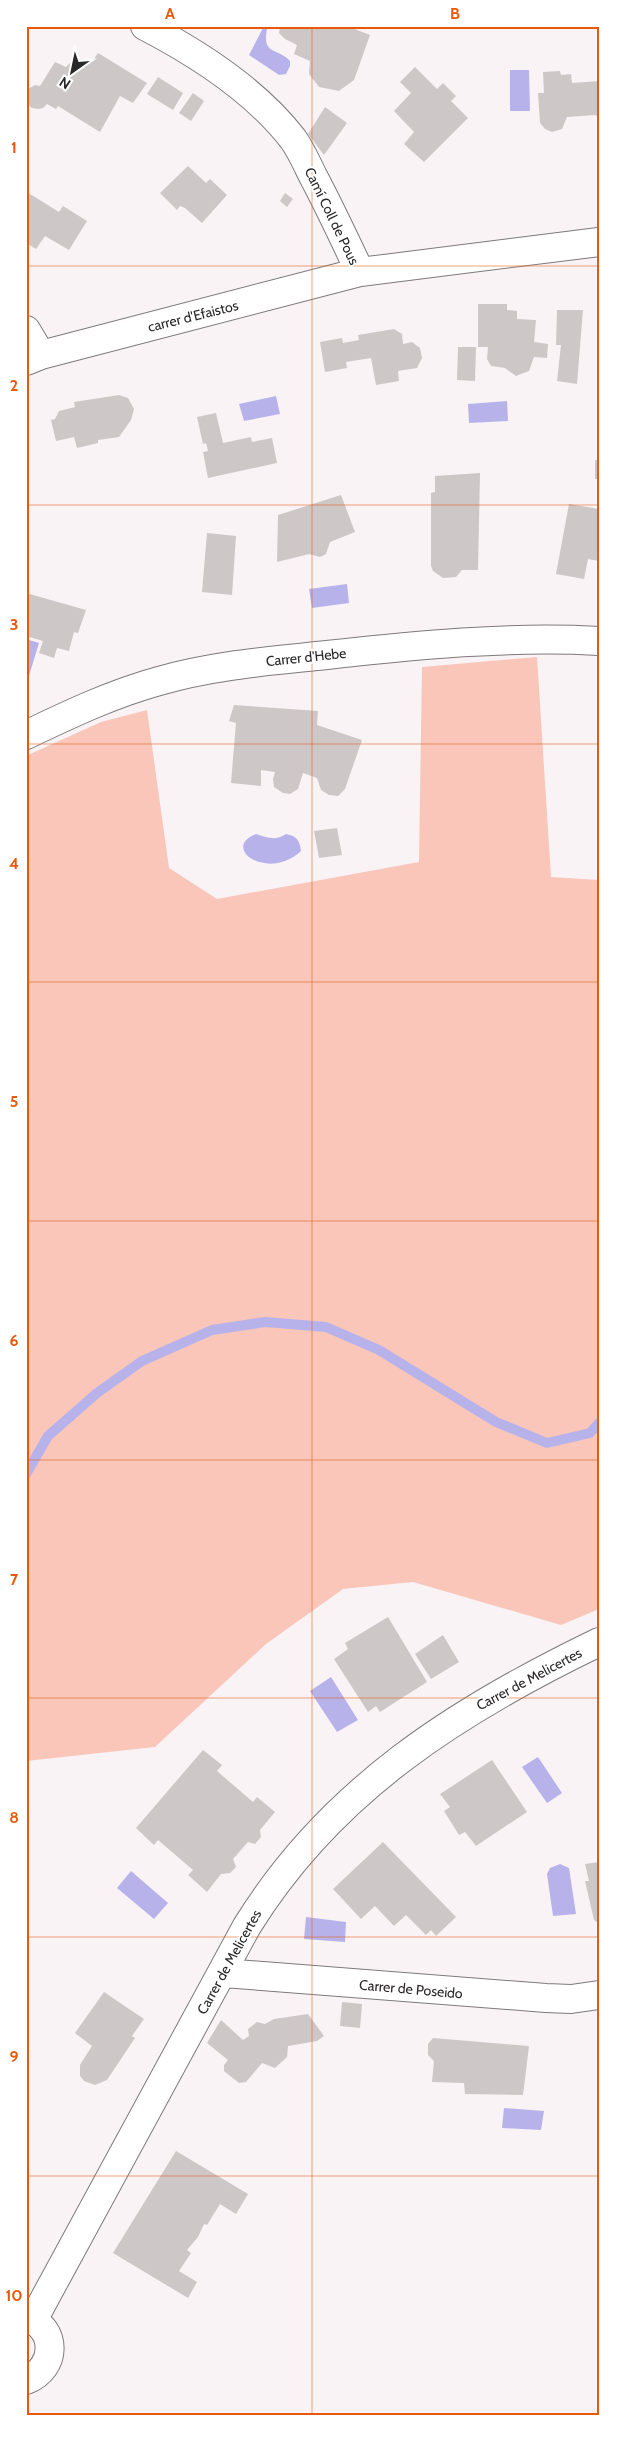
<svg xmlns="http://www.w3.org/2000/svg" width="625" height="2442" viewBox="0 0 625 2442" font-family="Cabin,sans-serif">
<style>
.green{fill:#f9c6b9}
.water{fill:#b7b3ea}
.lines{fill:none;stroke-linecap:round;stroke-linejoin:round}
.stream{stroke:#b7b3ea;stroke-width:10}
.building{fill:#cec7c8}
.street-casing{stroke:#7e797c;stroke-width:30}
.street{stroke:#fff;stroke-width:28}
.grid{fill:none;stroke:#e8590c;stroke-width:1;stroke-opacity:0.55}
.labels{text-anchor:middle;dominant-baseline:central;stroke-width:4;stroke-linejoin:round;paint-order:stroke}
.street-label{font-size:14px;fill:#2b282a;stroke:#fff}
.neatline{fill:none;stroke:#e8590c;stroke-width:2}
.grid-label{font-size:16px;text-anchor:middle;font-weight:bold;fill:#e8590c}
</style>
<rect width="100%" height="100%" fill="#f9f3f6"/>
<path class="green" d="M 537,657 L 551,877 L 599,880 L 599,1609 L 561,1625 L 413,1582 L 343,1589 L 266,1644 L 155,1747 L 26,1761 L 26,756 L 101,722 L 147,710 L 169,868 L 217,899 L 419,862 L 422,667 Z"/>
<path class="water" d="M 263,28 L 267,29 C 262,56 277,47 290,61 L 290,66 L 286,74 L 279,75 L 249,55 Z
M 510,70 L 529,70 L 530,111 L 510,111 Z
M 276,396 L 280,414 L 244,421 L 239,404 Z
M 507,401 L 508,421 L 469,423 L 468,404 Z
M 347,584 L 349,603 L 312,608 L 309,589 Z
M 26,639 L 39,643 L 28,679 L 26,678 Z
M 256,834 C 268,838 275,841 286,834 C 297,836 300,841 301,851 C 268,882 220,848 256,834 Z
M 331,1677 L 358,1720 L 337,1732 L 310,1691 Z
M 538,1757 L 562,1793 L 547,1803 L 522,1767 Z
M 560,1864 L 569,1868 L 576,1914 L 553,1916 L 547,1874 L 550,1868 Z
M 131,1871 L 168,1903 L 154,1919 L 117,1888 Z
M 306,1917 L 346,1922 L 345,1942 L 304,1939 Z
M 504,2108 L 544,2111 L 541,2130 L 502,2128 Z"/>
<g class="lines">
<path class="stream" d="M 26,1474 L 48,1436 L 97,1393 L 142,1361 L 212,1330 L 265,1322 L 326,1327 L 379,1350 L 496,1422 L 547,1443 L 590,1433 L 599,1423"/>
</g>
<path class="building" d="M 280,26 L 347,26 L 370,35 L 354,80 L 339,91 L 319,87 L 309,74 L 310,61 L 294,54 L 297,45 L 285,39 L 279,33 Z
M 98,53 L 147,83 L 133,103 L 120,96 L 100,132 L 58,106 L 56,109 L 47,104 L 43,108 L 38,109 L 32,108 L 26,103 L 26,90 L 35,85 L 40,86 L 55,62 L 66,67 L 70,63 L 84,60 L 91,63 Z
M 415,67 L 437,89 L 443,83 L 456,96 L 451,101 L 468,118 L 424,162 L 404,144 L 414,132 L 394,111 L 411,93 L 400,82 Z
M 560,71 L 561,75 L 571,74 L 572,83 L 599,81 L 599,117 L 595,115 L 567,117 L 562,129 L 552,132 L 545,129 L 540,123 L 538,93 L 544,93 L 543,72 Z
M 158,77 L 183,93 L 173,110 L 147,94 Z
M 193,93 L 204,101 L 191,121 L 179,113 Z
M 325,107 L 347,123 L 324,155 L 308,134 Z
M 188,166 L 206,183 L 210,179 L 227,195 L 202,223 L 185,208 L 180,206 L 177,210 L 160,193 Z
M 26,188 L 30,194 L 59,212 L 63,206 L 87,221 L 69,250 L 45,236 L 36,249 L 26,243 Z
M 285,193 L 293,199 L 287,207 L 280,201 Z
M 478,304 L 507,304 L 507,310 L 517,311 L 517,319 L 536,320 L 534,342 L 548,344 L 547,358 L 534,357 L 529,371 L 516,376 L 505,368 L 491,366 L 487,359 L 488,347 L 478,347 Z
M 557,310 L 583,310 L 577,384 L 557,381 L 561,345 L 556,345 Z
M 394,329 L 402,334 L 403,344 L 412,342 L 420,348 L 422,358 L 417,368 L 398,371 L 399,381 L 376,385 L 371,358 L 346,362 L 347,368 L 325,372 L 320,342 L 342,338 L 343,343 L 359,340 L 358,335 Z
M 458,347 L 476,347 L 475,381 L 457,380 Z
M 119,395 L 128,398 L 134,409 L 131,420 L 119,437 L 98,440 L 98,443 L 77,448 L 74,437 L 56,441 L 51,420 L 55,419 L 59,411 L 75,407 L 74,402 Z
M 216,413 L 223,443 L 251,437 L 252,442 L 272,438 L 277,463 L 208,478 L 203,452 L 208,451 L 206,443 L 203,444 L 197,417 Z
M 595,460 L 599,460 L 599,479 L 595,479 Z
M 480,473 L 478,570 L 462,570 L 456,577 L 443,578 L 433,571 L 431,566 L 431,493 L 435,492 L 435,476 Z
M 341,495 L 355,532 L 330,542 L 326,554 L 320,557 L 309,554 L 277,562 L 278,515 Z
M 569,504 L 599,509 L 599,561 L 588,559 L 584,579 L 556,574 Z
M 207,533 L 236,536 L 232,595 L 202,592 Z
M 26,593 L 86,610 L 78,633 L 74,632 L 69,651 L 57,648 L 54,658 L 39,653 L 43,641 L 26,636 Z
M 234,705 L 318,711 L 317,725 L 362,740 L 345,789 L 338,796 L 329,795 L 321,790 L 317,778 L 303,773 L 298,789 L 290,794 L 283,793 L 274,787 L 273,779 L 275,772 L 261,770 L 261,786 L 231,783 L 236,723 L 229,721 Z
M 337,828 L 342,855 L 319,858 L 314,831 Z
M 388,1617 L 427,1682 L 380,1712 L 376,1706 L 368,1712 L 334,1659 L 348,1649 L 345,1643 Z
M 443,1635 L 459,1662 L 431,1679 L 415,1654 Z
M 203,1750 L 222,1765 L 217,1771 L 253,1802 L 257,1797 L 275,1812 L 260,1830 L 261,1837 L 255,1844 L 248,1842 L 233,1859 L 236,1867 L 230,1873 L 221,1874 L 207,1892 L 188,1875 L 193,1870 L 158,1840 L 154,1845 L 136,1828 Z
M 492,1760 L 527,1812 L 476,1846 L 465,1832 L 459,1835 L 444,1811 L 450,1807 L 440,1794 Z
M 383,1842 L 456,1917 L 436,1936 L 431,1930 L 426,1935 L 406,1915 L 394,1926 L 375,1906 L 361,1919 L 333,1889 Z
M 599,1862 L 599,1924 L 594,1920 L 585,1881 L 589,1881 L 585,1864 Z
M 104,1992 L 144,2019 L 132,2036 L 135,2038 L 107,2080 L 95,2085 L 84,2081 L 80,2076 L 80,2065 L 92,2046 L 75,2033 Z
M 342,2002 L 362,2004 L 360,2028 L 340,2026 Z
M 308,2014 L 324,2036 L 317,2041 L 288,2046 L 287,2057 L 275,2068 L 262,2063 L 246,2082 L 239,2083 L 224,2071 L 224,2065 L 228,2060 L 207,2043 L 221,2020 L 243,2040 L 249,2036 L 248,2029 L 257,2022 L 265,2024 L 274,2019 Z
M 433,2038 L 529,2046 L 523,2095 L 465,2094 L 464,2083 L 432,2082 L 434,2061 L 428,2055 L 428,2044 Z
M 176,2151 L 248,2194 L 236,2214 L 220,2204 L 207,2225 L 204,2224 L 198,2237 L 187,2250 L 191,2253 L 179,2271 L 197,2282 L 188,2298 L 113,2253 Z"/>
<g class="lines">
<g class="street-casing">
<path id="street" d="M 145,26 C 199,54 255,90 293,139 C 301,150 307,164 313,176 C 330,208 345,240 360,272
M 26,330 L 41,355
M 26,361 L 41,355 L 360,272 L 599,242
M 26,735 C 70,714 112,694 159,681 C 213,665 271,661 327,655 C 417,645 508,636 599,641
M 223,1973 L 546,1998 L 571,1999 L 599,1995
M 26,2317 C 58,2329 57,2368 26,2380
M 33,2320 L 247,1926 C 331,1790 458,1710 599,1642"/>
</g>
<use href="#street" class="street"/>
</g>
<path class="grid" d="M 312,26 L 312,2416M 26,266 L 599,266M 26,505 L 599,505M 26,744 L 599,744M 26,982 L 599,982M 26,1221 L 599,1221M 26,1460 L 599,1460M 26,1698 L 599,1698M 26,1937 L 599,1937M 26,2176 L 599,2176"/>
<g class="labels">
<g class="street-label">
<text transform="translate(332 216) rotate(64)">Camí Coll de Pous</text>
<text transform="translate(193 316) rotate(-14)">carrer d'Efaistos</text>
<text transform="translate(306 657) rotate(-6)">Carrer d'Hebe</text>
<text transform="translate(529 1679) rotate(-28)">Carrer de Melicertes</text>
<text transform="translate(229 1962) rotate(-61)">Carrer de Melicertes</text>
<text transform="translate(411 1989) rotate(5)">Carrer de Poseido</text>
</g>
</g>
<rect width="625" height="2442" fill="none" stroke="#ffffff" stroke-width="55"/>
<g transform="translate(72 72) rotate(213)" stroke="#ffffff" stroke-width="4" paint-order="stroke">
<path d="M0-4L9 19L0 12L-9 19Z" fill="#2b282a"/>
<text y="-8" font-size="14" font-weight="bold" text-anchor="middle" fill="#2b282a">N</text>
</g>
<rect x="28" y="28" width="570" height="2386" class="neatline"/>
<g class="grid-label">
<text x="170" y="19">A</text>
<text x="455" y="19">B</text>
<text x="14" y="153">1</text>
<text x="14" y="391">2</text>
<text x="14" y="630">3</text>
<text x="14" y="869">4</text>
<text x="14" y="1107">5</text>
<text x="14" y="1346">6</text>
<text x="14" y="1585">7</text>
<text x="14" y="1823">8</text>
<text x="14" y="2062">9</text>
<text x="14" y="2301">10</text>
</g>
</svg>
